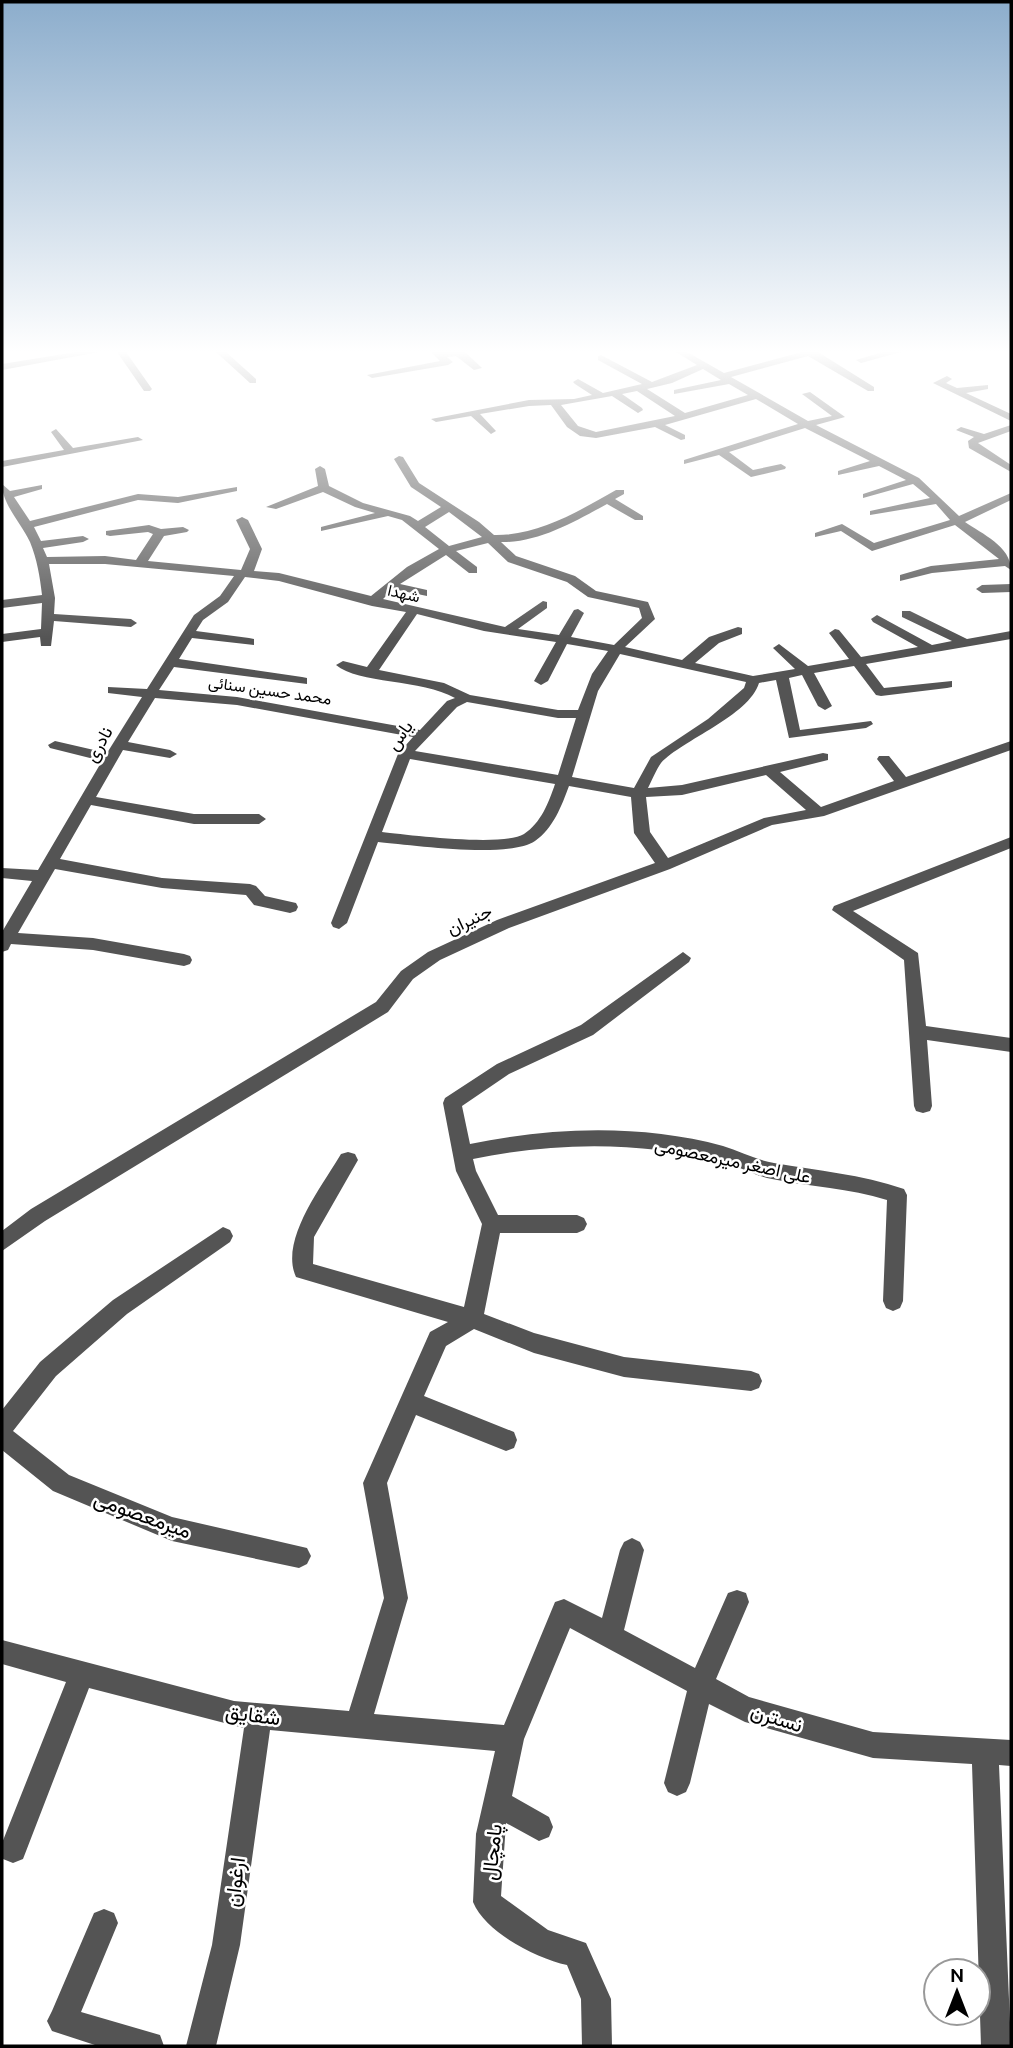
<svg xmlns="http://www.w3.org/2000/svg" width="1013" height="2048" viewBox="0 0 1013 2048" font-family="Ubuntu,Vazirmatn,sans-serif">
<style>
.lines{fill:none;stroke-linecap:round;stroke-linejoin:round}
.minor{fill:#545454;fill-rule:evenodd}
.labels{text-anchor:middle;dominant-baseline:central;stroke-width:5;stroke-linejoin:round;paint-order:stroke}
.far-street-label{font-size:16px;fill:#000;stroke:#fff}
.street-label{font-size:18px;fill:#000;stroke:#fff}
.near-street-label{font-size:21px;fill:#000;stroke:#fff}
</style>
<rect width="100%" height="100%" fill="#fff"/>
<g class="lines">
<path class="minor" d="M 76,352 L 99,352 L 2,370 L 2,364 Z
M 117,352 L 126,352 L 152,389 L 150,391 L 144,391 Z
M 216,352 L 226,352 L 256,379 L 256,383 L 250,383 Z
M 431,352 L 465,352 L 482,368 L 474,370 L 456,356 L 447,357 L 453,362 L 448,365 L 372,378 L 367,375 L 440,361 Z
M 676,352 L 687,352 L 724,373 L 802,352 L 818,352 L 874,387 L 874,391 L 868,391 L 808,356 L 731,377 L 808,421 L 832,416 L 802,394 L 810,392 L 845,417 L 816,425 L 919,478 L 959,516 L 1011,493 L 1011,500 L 965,522 C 982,534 1011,546 1011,570 L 1005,566 L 932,573 L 900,581 L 900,575 L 931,566 L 999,559 L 955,525 L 872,551 L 841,531 L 815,537 L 815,533 L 842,524 L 874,543 L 950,520 L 936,504 L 870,515 L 870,511 L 930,498 L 913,484 L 863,498 L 863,494 L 906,480 L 879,466 L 838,475 L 838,471 L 870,461 L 805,428 L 729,452 L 753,470 L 781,464 L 786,467 L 785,469 L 751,477 L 719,455 L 684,464 L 684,460 L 798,424 L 756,399 L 665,425 L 685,435 L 685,439 L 681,440 L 655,427 L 596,438 L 580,436 L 567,427 L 551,405 L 529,406 L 480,414 L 496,431 L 491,434 L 471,416 L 436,422 L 431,419 L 529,400 L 574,399 L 592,395 L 575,384 L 573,382 L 578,379 L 603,393 L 642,384 L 598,360 L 598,356 L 601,355 L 652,382 L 697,365 ZM 703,369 L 721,380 L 674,390 L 674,394 L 729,384 L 748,395 L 685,413 L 647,389 L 672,383 ZM 637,391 L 675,416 L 596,432 L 578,426 L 561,405 L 612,396 L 638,413 L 643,410 L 642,408 L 622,394 Z
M 883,352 L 901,352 L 861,363 L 856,360 Z
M 947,376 L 952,379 L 946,383 L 957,388 L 988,385 L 988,389 L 966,393 L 1011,414 L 1011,421 L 933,383 Z
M 1011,425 L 1011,431 L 978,443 L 1011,465 L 1011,472 L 969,448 L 968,441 L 974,437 L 956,430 L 961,427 L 984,434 Z
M 56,429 L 73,448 L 138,437 L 143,440 L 2,467 L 2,461 L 64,450 L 51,432 Z
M 399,456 L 403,457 L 419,483 L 479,522 L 494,535 C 538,536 579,511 616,490 L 624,490 L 624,494 L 615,499 L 643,516 L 643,520 L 635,520 L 607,504 C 576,521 538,543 501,542 L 516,556 L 575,576 L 596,591 L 648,602 L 655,619 L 625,647 L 682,660 L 709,637 L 738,627 L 742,628 L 742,634 L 719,643 L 695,663 L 753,676 L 795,669 L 773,648 L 779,644 L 808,666 L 849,659 L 829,633 L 835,629 L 839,630 L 861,657 L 918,647 L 873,622 L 871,619 L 877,615 L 932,645 L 952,641 L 902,617 L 902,611 L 910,611 L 967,639 L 1011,631 L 1011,639 L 866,664 L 884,688 L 952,681 L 952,687 L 947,688 L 881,696 L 876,695 L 854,666 L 814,673 L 832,706 L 825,710 L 818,706 L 802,675 L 789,678 L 800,730 L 871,721 L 873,724 L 866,728 L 789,738 L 776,680 L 759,683 C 749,716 682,740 661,763 C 656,770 652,780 648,788 L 682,785 L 823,753 L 828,754 L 828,760 L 780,772 L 821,807 L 894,781 L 877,759 L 879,756 L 889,756 L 906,777 L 1011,741 L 1011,750 L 824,816 L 772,825 L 670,869 L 509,928 L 440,960 L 413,979 L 388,1012 L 45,1221 L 2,1251 L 2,1231 L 31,1209 L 376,1002 L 401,971 L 428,952 L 497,920 L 655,863 L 634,833 L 631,797 L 569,786 C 562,805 553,829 535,841 C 508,859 412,845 378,842 L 347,923 L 339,929 L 333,927 L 331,923 L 398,754 L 413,737 L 237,705 L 155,698 L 128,742 L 170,750 L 177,754 L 170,758 L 123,750 L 96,797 L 194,814 L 259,814 L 266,819 L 259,824 L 194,824 L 91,805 L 60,859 L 162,878 L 250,884 L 256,886 L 265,896 L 296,903 L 298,907 L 296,911 L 290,913 L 254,905 L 246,895 L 162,888 L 55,869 L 18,933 L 93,938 L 184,954 L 190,956 L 192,960 L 190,964 L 184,966 L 93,950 L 11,944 L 8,950 L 2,952 L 2,932 L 32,881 L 2,878 L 2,868 L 38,870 L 102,761 L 50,748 L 48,745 L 55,741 L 107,753 L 142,697 L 108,693 L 108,687 L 147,689 L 194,615 L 220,596 L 234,576 L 105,564 L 49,564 L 55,598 L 54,614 L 131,619 L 137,623 L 131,627 L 54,621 L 51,646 L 41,646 L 40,637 L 2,642 L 2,634 L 41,629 L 42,603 L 2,608 L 2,600 L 42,595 C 40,577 37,559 30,542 C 21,523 2,504 2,484 L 10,491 L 42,485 L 42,489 L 14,497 L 30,521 L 138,494 L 178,497 L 237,487 L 237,491 L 178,503 L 138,500 L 34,527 L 41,541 L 83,536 L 89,539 L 83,542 L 43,548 L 47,557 L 105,556 L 136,560 L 153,534 L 148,532 L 110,536 L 106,535 L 106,531 L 149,525 L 161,529 L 183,527 L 189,530 L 187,532 L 164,536 L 148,561 L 241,570 L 250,549 L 236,520 L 242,517 L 248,520 L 262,549 L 254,571 L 279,573 L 371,596 L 407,567 L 439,549 L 402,520 L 388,516 L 321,531 L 321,527 L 375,513 L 355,507 L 323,492 L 276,509 L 266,507 L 318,486 L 315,469 L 320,466 L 325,469 L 329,486 L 363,503 L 410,516 L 418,521 L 441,507 L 411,487 L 394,459 ZM 449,512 L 482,537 L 449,546 L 425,527 ZM 488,543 L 508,562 L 567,582 L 588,597 L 639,608 L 642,618 L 614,645 L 571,637 L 584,613 L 578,609 L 574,610 L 559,635 L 518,629 L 547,608 L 547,602 L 543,601 L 505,627 L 383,599 L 393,589 L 427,596 L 427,590 L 400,584 L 446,555 L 469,573 L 477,573 L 477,567 L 456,551 ZM 245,577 L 279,581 L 372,606 L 406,612 L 367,667 L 343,661 L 336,665 C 358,684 422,679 455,698 L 447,701 L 420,730 L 237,697 L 159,690 L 174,667 L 307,684 L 307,678 L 302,677 L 179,659 L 192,638 L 254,645 L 254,639 L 249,638 L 196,631 L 203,620 L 228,602 ZM 417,614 L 484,631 L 556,642 L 534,681 L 541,685 L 548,681 L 567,644 L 608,651 L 592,674 L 578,710 L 558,710 L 470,695 L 444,683 L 379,670 ZM 620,654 L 746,682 L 744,688 L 708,719 L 651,757 L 634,788 L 572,777 L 598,691 ZM 467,702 L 558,718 L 576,718 L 558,775 L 415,751 L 457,707 ZM 410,759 L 555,784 C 549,802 541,823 524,834 C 503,847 409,835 382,832 ZM 766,775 L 806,810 L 764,818 L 668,858 L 650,832 L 646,797 L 682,795 Z
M 1011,584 L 1011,592 L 982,593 L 976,589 L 982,585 Z
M 1011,837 L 1011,848 L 853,911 L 918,953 L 926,1026 L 1011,1038 L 1011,1052 L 927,1040 L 932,1106 L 930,1111 L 923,1113 L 916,1111 L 914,1106 L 904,960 L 832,910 L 834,906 Z
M 683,952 L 691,958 L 689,962 L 593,1035 L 509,1074 L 462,1106 L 470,1144 C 552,1127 641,1124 723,1146 C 740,1151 756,1160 774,1163 C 818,1171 861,1174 904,1189 L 907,1195 L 903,1301 L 900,1308 L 893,1311 L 886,1308 L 883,1301 L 887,1200 C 849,1188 811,1187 772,1179 C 755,1176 739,1166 722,1162 C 641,1141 554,1142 473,1159 L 476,1171 L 498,1215 L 577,1215 L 584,1218 L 587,1224 L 584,1230 L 577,1233 L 500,1233 L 484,1314 L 534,1333 L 624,1357 L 751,1371 L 759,1374 L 762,1381 L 759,1388 L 751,1391 L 624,1377 L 534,1353 L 474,1329 L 446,1346 L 424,1396 L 514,1432 L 517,1440 L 514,1448 L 506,1451 L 416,1415 L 387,1483 L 408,1598 L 374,1714 L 504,1725 L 555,1602 L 564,1599 L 602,1618 L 620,1550 L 624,1542 L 632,1538 L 640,1542 L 644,1550 L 624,1630 L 695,1668 L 728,1593 L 737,1590 L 746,1593 L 749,1602 L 716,1679 L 749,1697 L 873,1732 L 1011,1740 L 1011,1766 L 999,1765 L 1011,2046 L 981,2046 L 972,1764 L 873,1758 L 745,1722 L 709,1704 L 690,1783 L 686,1792 L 677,1796 L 668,1792 L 664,1783 L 687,1691 L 570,1628 L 524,1739 L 512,1796 L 549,1817 L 553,1827 L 549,1837 L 539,1841 L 506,1823 L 501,1896 L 548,1930 L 586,1943 L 611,1999 L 612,2046 L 582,2046 L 581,1999 L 567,1965 C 536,1958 486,1933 473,1902 L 476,1834 L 495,1751 L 270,1730 L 240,1945 L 216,2046 L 186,2046 L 212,1945 L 244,1728 L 89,1688 L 23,1859 L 13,1863 L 3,1859 L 2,1843 L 66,1682 L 2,1664 L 2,1640 L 234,1701 L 349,1711 L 384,1598 L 363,1483 L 430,1332 L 448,1322 L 296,1277 C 279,1240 323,1185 341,1154 L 348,1152 L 355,1154 L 358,1160 L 314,1237 L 313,1264 L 464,1307 L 482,1224 L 456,1171 L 443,1103 L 445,1098 L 497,1064 L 581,1025 Z
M 223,1227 L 230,1230 L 233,1236 L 230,1242 L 127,1314 L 56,1376 L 13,1431 L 69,1475 L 172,1517 L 307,1548 L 311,1556 L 307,1564 L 299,1568 L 172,1541 L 53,1491 L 2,1450 L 2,1410 L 40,1362 L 113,1300 Z
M 104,1909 L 114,1913 L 118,1923 L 81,2012 L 160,2035 L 164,2046 L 98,2046 L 52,2031 L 47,2021 L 52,2011 L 94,1913 Z"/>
</g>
<linearGradient id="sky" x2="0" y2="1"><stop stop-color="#8cadcc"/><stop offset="0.55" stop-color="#fff"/><stop offset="1" stop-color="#fff" stop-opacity="0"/></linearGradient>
<rect width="1013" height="639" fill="url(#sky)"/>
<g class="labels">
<g class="far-street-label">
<text transform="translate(404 593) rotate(13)">شهدا</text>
<text transform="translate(270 690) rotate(8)">محمد حسین سنائی</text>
</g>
<g class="street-label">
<text transform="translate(399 735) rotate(-55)">یاس</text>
<text transform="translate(98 744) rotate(-61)">نادری</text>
<text transform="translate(469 919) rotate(-25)">جنیران</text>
<text transform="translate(733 1160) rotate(12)">علی اصغر میرمعصومی</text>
</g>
<g class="near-street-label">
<text transform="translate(143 1514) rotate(20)">میرمعصومی</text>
<text transform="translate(253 1714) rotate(7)">شقایق</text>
<text transform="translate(777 1717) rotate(17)">نسترن</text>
<text transform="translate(491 1852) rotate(-84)">پامچال</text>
<text transform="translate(234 1882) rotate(-83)">ارغوان</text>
</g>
</g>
<rect width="1013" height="2048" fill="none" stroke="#000000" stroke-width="7"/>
<g transform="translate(957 1992)"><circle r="33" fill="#ffffff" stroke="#999999" stroke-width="2"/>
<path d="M0-5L12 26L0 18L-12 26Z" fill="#000000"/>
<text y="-10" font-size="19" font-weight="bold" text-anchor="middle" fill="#000000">N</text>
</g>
</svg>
